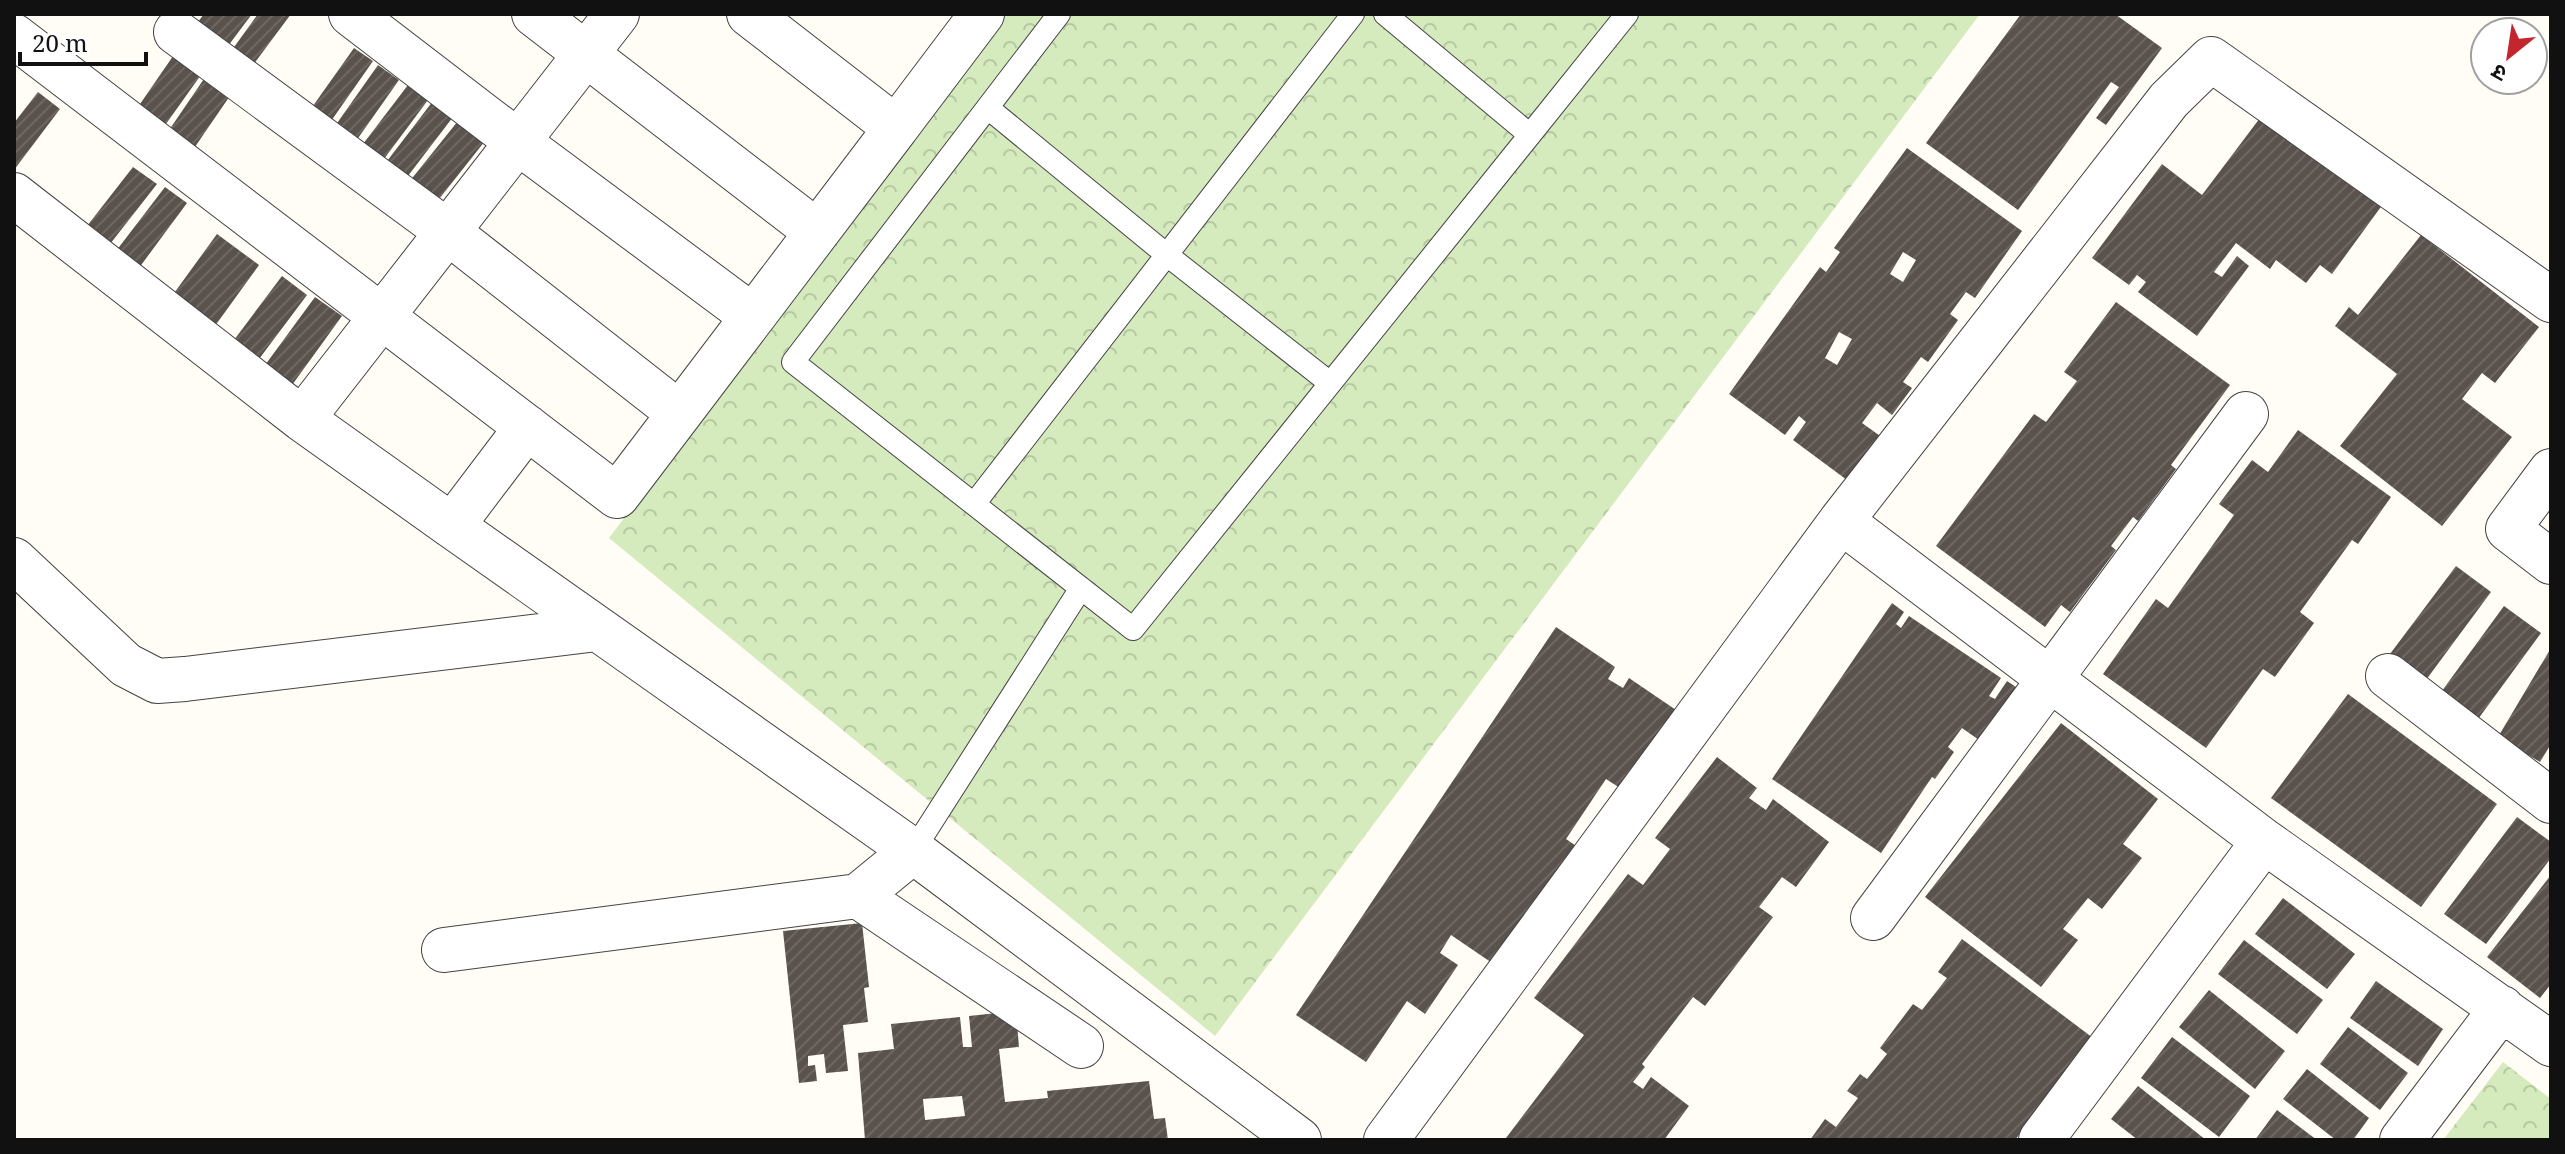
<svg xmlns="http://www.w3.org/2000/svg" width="2565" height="1154" viewBox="0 0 2565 1154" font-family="'Noto Serif','Noto Sans Devanagari',serif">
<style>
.park{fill:url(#park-crowns)}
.building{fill:url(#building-hatch);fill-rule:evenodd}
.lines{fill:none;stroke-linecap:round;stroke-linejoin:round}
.service-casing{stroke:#444;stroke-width:24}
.minor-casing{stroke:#444;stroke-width:46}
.service{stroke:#fff;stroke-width:22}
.minor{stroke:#fff;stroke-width:44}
</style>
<defs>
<pattern id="park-crowns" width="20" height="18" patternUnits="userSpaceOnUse" patternTransform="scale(2)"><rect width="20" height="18" fill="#d5ebbd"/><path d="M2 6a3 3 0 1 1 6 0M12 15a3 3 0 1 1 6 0" fill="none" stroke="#b6c8a1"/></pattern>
<pattern id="building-hatch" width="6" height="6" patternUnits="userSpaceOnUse" patternTransform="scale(2)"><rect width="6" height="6" fill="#5a524d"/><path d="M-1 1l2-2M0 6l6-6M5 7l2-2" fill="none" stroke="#6d6662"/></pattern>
</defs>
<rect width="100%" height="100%" fill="#fffdf5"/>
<path class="park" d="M 1006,14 L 1980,14 L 1215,1036 L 609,538 Z
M 2503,1062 L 2551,1099 L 2551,1140 L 2443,1140 Z"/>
<path class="building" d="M 204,14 L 252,14 L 222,54 L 191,31 Z
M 258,14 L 291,14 L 245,76 L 224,61 Z
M 2021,14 L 2115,14 L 2162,48 L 2106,125 L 2096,118 L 2119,87 L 2111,82 L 2018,210 L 1926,143 Z
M 180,46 L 208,65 L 156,138 L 129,120 Z
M 354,48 L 373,61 L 322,134 L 303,120 Z
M 378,65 L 399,80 L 349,151 L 328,136 Z
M 210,70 L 236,87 L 186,160 L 161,142 Z
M 408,85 L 428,100 L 381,163 L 360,148 Z
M 38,92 L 60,109 L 14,170 L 14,123 Z
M 433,101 L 453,117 L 398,189 L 378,173 Z
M 2263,114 L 2383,204 L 2332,274 L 2320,265 L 2306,283 L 2276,260 L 2270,269 L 2236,243 L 2214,272 L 2222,277 L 2237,256 L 2249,266 L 2197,336 L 2138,292 L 2146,282 L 2137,275 L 2129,285 L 2092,258 L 2162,164 L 2202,195 Z
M 458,121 L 485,141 L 428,213 L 401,192 Z
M 1907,148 L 2022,231 L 1975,298 L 1966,292 L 1950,314 L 1958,320 L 1928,362 L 1921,357 L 1903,382 L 1912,388 L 1892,415 L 1877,403 L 1862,423 L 1883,438 L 1851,483 L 1793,440 L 1806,422 L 1799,416 L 1785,435 L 1729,394 L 1820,267 L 1826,272 L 1840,252 L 1834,248 ZM 1903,252 L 1916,260 L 1903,282 L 1890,274 ZM 1839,332 L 1852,339 L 1837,365 L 1825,358 Z
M 133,167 L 157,184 L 103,253 L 80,235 Z
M 165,187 L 187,203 L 136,272 L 113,255 Z
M 217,234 L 259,265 L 207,337 L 164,307 Z
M 2421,235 L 2539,327 L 2495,383 L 2482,373 L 2462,399 L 2512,437 L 2442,526 L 2340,446 L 2397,374 L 2335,326 L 2349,307 L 2358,315 Z
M 282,276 L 307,295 L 253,367 L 228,348 Z
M 315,297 L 342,316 L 287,392 L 260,372 Z
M 2116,302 L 2230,385 L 2171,465 L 2176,469 L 2138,521 L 2133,517 L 2111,546 L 2116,550 L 2070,612 L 2061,605 L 2045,627 L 1936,546 L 2034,414 L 2046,422 L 2077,381 L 2064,372 Z
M 2298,430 L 2391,497 L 2358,544 L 2352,540 L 2300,612 L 2314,623 L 2275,677 L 2263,669 L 2206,748 L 2103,674 L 2156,599 L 2168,608 L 2234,515 L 2219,504 L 2252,460 L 2268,472 Z
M 2456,566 L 2491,592 L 2423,684 L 2387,658 Z
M 1892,603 L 1904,612 L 1896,624 L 1901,628 L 1909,616 L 2001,678 L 1989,696 L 1995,699 L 2007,681 L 2016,687 L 1979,740 L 1962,728 L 1948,747 L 1954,752 L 1935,779 L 1932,777 L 1881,853 L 1772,779 Z
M 2504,606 L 2541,633 L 2473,726 L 2436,699 Z
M 1556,627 L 1615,667 L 1608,679 L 1623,688 L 1629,678 L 1676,710 L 1623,790 L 1606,779 L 1566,839 L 1582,850 L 1495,965 L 1451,935 L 1440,953 L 1458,965 L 1425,1014 L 1407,1001 L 1366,1062 L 1296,1015 Z
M 2551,648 L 2551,744 L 2540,762 L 2498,737 Z
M 2348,694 L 2497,804 L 2421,907 L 2271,798 Z
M 2061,723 L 2158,799 L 2123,844 L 2142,858 L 2102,909 L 2088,898 L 2063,929 L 2078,940 L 2041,987 L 1925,897 Z
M 1717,757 L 1757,788 L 1749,798 L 1766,810 L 1773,799 L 1829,842 L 1796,887 L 1782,877 L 1759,907 L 1773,917 L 1705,1006 L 1693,997 L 1642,1064 L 1645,1067 L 1633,1082 L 1643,1089 L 1651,1077 L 1689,1106 L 1664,1140 L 1509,1140 L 1506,1138 L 1584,1035 L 1534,998 L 1628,874 L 1643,885 L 1670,849 L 1655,838 Z
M 2517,817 L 2551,842 L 2551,858 L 2486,944 L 2444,914 Z
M 2551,875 L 2551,984 L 2540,998 L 2487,957 Z
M 2283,898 L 2355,954 L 2327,989 L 2255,934 Z
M 862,923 L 869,987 L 864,988 L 868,1022 L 843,1025 L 848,1071 L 826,1073 L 824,1054 L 808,1056 L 808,1066 L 815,1065 L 817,1081 L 799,1083 L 783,931 Z
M 1962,939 L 2093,1038 L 2015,1140 L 1810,1140 L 1825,1119 L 1836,1127 L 1858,1098 L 1847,1091 L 1860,1074 L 1867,1079 L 1887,1054 L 1880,1048 L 1913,1004 L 1922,1010 L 1947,978 L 1938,972 Z
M 2244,940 L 2323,1000 L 2297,1034 L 2218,974 Z
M 2376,981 L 2443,1029 L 2418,1066 L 2350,1018 Z
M 2209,990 L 2285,1051 L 2255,1089 L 2179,1027 Z
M 1016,1011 L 1019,1047 L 999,1049 L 1005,1102 L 1048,1098 L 1047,1091 L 1149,1081 L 1154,1119 L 1165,1118 L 1168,1140 L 865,1140 L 858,1053 L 894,1049 L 891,1024 L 960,1017 L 963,1047 L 972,1047 L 969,1016 ZM 962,1096 L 965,1116 L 925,1120 L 923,1099 Z
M 2348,1027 L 2408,1073 L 2380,1110 L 2320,1064 Z
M 2172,1037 L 2250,1096 L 2219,1137 L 2141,1078 Z
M 2307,1069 L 2369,1118 L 2353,1140 L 2336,1140 L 2283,1099 Z
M 2138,1086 L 2206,1140 L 2138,1140 L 2111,1119 Z
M 2277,1110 L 2317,1140 L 2255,1140 Z"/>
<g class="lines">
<g class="service-casing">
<path id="service" d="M 1059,14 L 793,362 L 1133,629 L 1627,14
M 1385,14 L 1530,135
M 988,108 L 1167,255 L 1330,383
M 974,504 L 1353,14
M 913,851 L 1081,588"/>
</g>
<g class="minor-casing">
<path id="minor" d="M 351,14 L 518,142 L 752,316
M 534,14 L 817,232
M 176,32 L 448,232 L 679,413
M 14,36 L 617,496 L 896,128 L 749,14
M 896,128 L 982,14
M 14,195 L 302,419 L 452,526 L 527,427
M 302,419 L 617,14
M 2551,471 L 2508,529 L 2551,562
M 1841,521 L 2264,841 L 2551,1044
M 452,526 L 913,851 L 1299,1140
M 14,560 L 126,665 L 157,681 L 185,679 L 597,629
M 2388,676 L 2551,801
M 858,896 L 1081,1046
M 1873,918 L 2246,414
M 444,950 L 858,896 L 913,851
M 1386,1140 L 1841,521 L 2169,100 L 2211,59 L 2551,300
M 2041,1140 L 2264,841
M 2402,1140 L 2502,1008"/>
</g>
<use href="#service" class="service"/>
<use href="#minor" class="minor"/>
</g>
<rect width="2565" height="1154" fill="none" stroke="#111111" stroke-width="32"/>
<g transform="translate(2509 56) rotate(210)"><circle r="38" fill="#ffffff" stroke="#a0a0a0" stroke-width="2"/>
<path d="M0-6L14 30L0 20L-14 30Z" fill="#c4262e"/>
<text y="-12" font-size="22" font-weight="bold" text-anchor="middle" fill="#111111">उ</text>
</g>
<path d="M20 52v12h126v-12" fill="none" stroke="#111111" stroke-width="4"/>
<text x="32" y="52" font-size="24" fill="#111111" stroke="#ffffff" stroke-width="6" paint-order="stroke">20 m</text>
</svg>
